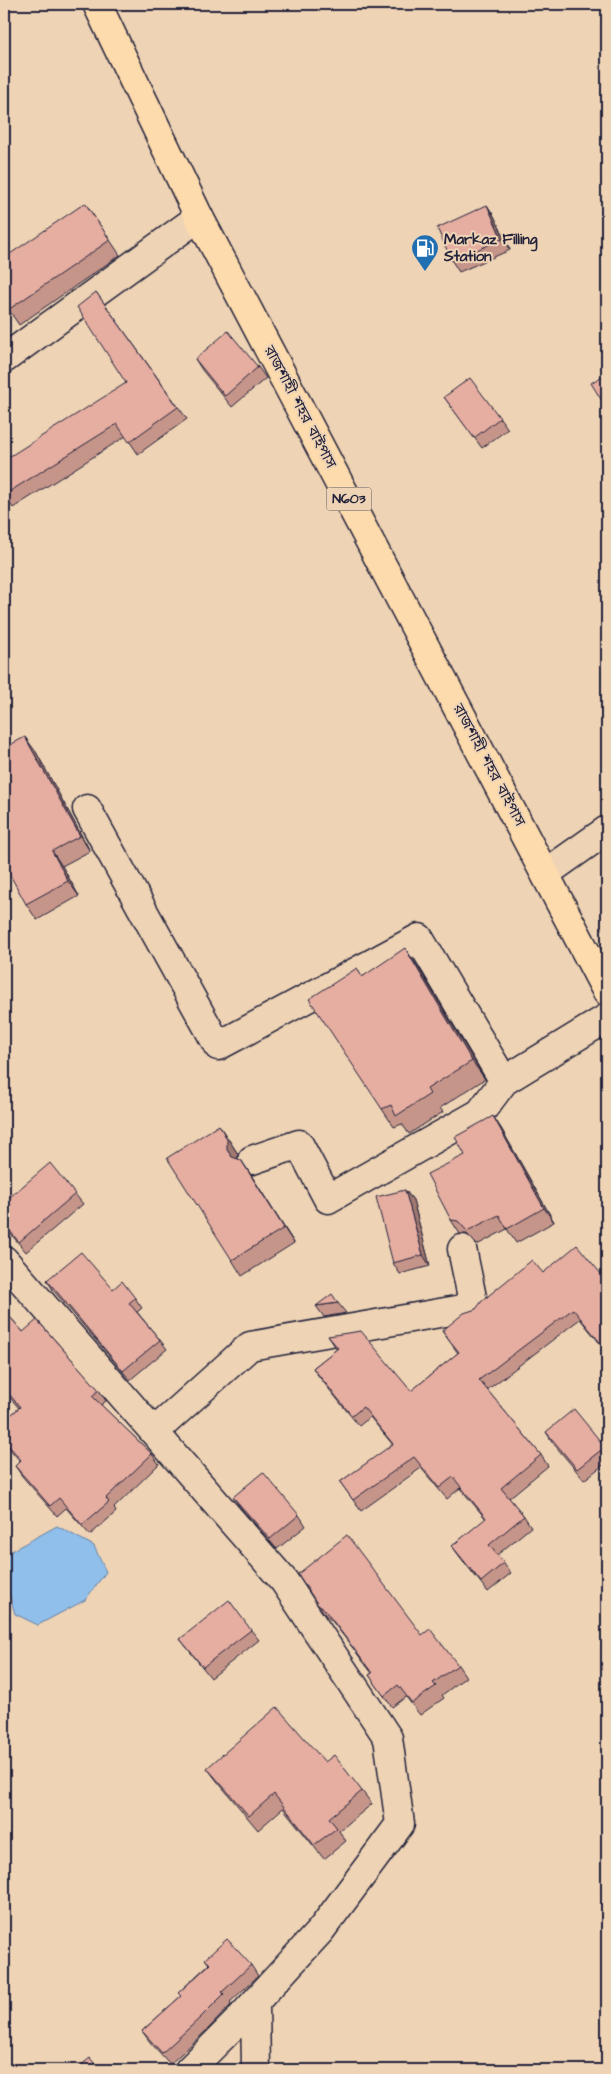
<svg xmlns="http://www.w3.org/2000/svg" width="611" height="2074" viewBox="0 0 611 2074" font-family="'Architects Daughter','Noto Sans Bengali',sans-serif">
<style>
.water{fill:#8fbfea;stroke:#6380a4}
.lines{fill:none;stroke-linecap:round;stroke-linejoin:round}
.minor-casing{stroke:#22223b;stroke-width:31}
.highway-casing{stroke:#22223b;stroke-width:31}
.minor{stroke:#eed3b5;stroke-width:28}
.highway{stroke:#fedbac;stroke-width:28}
.wall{fill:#c6958a;stroke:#22223b}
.shaded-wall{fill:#a17971;stroke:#22223b}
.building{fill:#e6ada1;stroke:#22223b}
.labels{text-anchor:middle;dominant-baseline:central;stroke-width:4;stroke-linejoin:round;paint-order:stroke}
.shield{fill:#eed3b5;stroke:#5f5760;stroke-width:1}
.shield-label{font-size:14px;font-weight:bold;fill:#22223b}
.poi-label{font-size:15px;font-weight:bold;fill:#22223b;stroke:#eed3b5;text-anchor:start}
.street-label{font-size:15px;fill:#22223b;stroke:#eed3b5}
</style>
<rect width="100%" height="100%" fill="#eed3b5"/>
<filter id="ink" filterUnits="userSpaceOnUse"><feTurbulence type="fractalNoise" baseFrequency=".02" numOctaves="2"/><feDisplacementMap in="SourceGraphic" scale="10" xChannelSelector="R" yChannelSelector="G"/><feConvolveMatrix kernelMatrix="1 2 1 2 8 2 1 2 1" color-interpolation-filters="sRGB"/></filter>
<g filter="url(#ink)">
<path class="water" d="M 57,1526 L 94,1546 L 106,1572 L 85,1600 L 38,1625 L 15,1614 L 4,1575 L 4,1555 Z"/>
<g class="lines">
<g class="minor-casing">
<path id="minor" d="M 4,359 L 199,217
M 87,809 L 218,1046 L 419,938 L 504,1081 L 607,1018
M 546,873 L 607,830
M 252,1160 L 299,1144 L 328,1199 L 480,1113 L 504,1081
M 4,1260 L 284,1581 L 388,1738 L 400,1824 L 321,1930 L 236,2023 L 189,2070
M 154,1432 L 250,1346 L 474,1307 L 462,1249
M 255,2003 L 256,2070"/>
</g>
<g class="highway-casing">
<path id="highway" d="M 97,4 L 199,217 L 607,992"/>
</g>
<use href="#minor" class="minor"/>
<use href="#highway" class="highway"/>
</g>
<path class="wall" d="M 85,203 L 120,255 L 19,325 L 4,303 Z
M 487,205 L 494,216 L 510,250 L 459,272 L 452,261 Z
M 96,292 L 187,419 L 138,454 L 126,436 L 13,508 L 4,495 L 126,383 Z
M 195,359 L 258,367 L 266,378 L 232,407 L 202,370 Z
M 444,397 L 500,418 L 508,429 L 482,448 Z
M 36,752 L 90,851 L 62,866 L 79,896 L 37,920 L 26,904 Z
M 418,967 L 485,1079 L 440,1108 L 443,1112 L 409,1134 L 402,1124 L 394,1127 L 382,1109 L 363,976 Z
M 493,1116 L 502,1130 L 554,1222 L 516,1243 L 507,1229 L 477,1245 L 467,1234 L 460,1234 L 451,1220 L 465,1155 Z
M 229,1140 L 238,1154 L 238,1159 L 241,1160 L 251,1175 L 294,1243 L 242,1276 L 232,1260 Z
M 405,1190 L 413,1200 L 430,1266 L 400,1274 L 393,1263 Z
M 75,1194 L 83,1204 L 26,1252 L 4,1226 L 4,1202 Z
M 543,1273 L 607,1281 L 607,1352 L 580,1319 L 487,1390 L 541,1455 L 548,1466 L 509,1498 L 524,1516 L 531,1527 L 497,1555 L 511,1573 L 488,1592 L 460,1557 L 452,1546 L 486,1519 L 460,1488 L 447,1499 L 421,1468 L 361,1511 L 340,1482 L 393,1445 L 370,1417 L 359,1426 L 320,1378 L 313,1368 L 337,1349 L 328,1336 L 411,1391 L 458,1353 L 442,1331 L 476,1309 Z
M 47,1280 L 113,1289 L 135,1298 L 142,1308 L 137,1312 L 160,1340 L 167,1349 L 130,1380 L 53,1290 Z
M 338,1303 L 346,1313 L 324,1317 L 316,1306 Z
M 4,1310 L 23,1332 L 99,1390 L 106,1401 L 101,1405 L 152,1454 L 159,1464 L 114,1508 L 116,1512 L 90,1535 L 66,1508 L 57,1516 L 22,1476 L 15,1466 L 20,1461 L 4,1442 L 4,1421 L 19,1408 L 4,1391 Z
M 546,1432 L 605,1447 L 607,1451 L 607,1462 L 584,1480 L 553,1443 Z
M 233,1497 L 299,1515 L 306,1526 L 277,1549 L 241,1508 Z
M 318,1605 L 422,1635 L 458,1665 L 466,1677 L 442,1695 L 444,1698 L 420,1715 L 406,1697 L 392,1707 L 369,1675 L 372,1673 L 332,1621 L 327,1617 Z
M 251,1630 L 259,1640 L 211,1678 L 180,1639 Z
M 325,1762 L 362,1791 L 372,1804 L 339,1831 L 346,1841 L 324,1859 L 283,1808 L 258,1830 L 217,1781 L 207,1768 Z
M 205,1959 L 251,1965 L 258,1976 L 230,2002 L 231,2005 L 208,2029 L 170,2064 L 150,2042 L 142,2031 L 181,1996 L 178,1993 L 209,1964 Z"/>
<path class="shaded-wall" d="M 487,205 L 494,216 L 510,250 L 502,239 Z
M 25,737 L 36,752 L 90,851 L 80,836 Z
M 52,851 L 62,866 L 79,896 L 68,881 Z
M 405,948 L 418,967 L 485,1079 L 472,1061 Z
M 493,1116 L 502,1130 L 554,1222 L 544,1208 Z
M 219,1125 L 238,1154 L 237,1165 L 227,1150 Z
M 241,1160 L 251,1175 L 294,1243 L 284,1228 Z
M 405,1190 L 413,1200 L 430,1266 L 423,1255 Z"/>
<path class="building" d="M 85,203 L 110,240 L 8,310 L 4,303 L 4,258 Z
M 487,205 L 502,239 L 452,261 L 437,228 Z
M 96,292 L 178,407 L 129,442 L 117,424 L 4,495 L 4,460 L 126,383 L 77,307 Z
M 228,331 L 258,367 L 225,396 L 195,359 Z
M 607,373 L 607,409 L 591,383 Z
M 470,378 L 500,418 L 474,438 L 444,397 Z
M 25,737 L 80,836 L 52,851 L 68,881 L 26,904 L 4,864 L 4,748 Z
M 405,948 L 472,1061 L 427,1089 L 430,1094 L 396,1116 L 391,1105 L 382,1109 L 309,999 L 357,968 L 362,977 Z
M 493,1116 L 544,1208 L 507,1229 L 499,1215 L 467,1231 L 458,1221 L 451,1220 L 427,1174 L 465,1155 L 455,1137 Z
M 219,1125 L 227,1139 L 227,1150 L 232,1157 L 241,1160 L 284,1228 L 232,1260 L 167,1158 Z
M 50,1163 L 75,1194 L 19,1242 L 4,1224 L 4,1202 Z
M 405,1190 L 423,1255 L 393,1263 L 376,1197 Z
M 577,1245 L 607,1281 L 607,1351 L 573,1309 L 479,1380 L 541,1455 L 501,1488 L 524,1516 L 489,1545 L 504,1563 L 481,1582 L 452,1546 L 486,1518 L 453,1477 L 439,1488 L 414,1457 L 353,1500 L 340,1482 L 393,1444 L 363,1407 L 352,1416 L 313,1368 L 338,1348 L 328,1336 L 361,1331 L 411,1391 L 459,1352 L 442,1331 L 464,1313 L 476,1309 L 482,1301 L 532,1260 L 543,1273 Z
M 81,1252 L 113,1289 L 122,1281 L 135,1298 L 129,1303 L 160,1340 L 123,1371 L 47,1280 Z
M 332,1294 L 338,1303 L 316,1306 Z
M 4,1310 L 23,1332 L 37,1320 L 99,1390 L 92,1396 L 152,1454 L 106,1498 L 109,1502 L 82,1525 L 59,1498 L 50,1506 L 15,1466 L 21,1460 L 4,1440 L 4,1421 L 20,1407 L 4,1388 Z
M 574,1409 L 605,1447 L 577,1469 L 546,1432 Z
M 263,1472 L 299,1515 L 270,1539 L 233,1497 Z
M 347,1535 L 422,1635 L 430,1629 L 458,1665 L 433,1683 L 436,1686 L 412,1703 L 398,1685 L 384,1696 L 369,1675 L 372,1673 L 324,1609 L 318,1605 L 298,1574 Z
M 229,1600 L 251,1630 L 203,1667 L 180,1639 Z
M 277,1707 L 325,1762 L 334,1755 L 362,1791 L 329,1818 L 337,1828 L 314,1845 L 274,1794 L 249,1816 L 207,1768 Z
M 227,1939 L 251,1965 L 222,1992 L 224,1994 L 200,2018 L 162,2053 L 142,2031 L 181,1996 L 178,1993 L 210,1964 L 205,1959 Z
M 90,2058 L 100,2070 L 75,2070 Z"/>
</g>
<defs>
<g id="fuel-pin" transform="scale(1.4375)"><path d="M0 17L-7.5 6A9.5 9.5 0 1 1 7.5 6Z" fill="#1f6fb2" stroke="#eed3b5"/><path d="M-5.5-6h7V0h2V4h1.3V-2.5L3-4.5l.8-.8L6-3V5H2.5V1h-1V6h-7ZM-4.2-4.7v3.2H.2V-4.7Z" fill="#fff"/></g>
</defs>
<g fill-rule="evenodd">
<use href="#fuel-pin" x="425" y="248"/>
</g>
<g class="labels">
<rect class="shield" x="326.5" y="487.5" width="45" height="23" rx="4"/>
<g class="shield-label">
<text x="349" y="499">N603</text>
</g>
<g class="poi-label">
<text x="444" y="239">Markaz Filling<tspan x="444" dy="17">Station</tspan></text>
</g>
<g class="street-label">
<text transform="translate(300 407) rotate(62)">রাজশাহী শহর বাইপাস</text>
<text transform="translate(489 765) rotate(62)">রাজশাহী শহর বাইপাস</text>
</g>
</g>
<rect width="611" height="2074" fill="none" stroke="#eed3b5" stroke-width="20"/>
<rect x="10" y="10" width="591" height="2054" fill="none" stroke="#22223b" stroke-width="2" filter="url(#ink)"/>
</svg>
